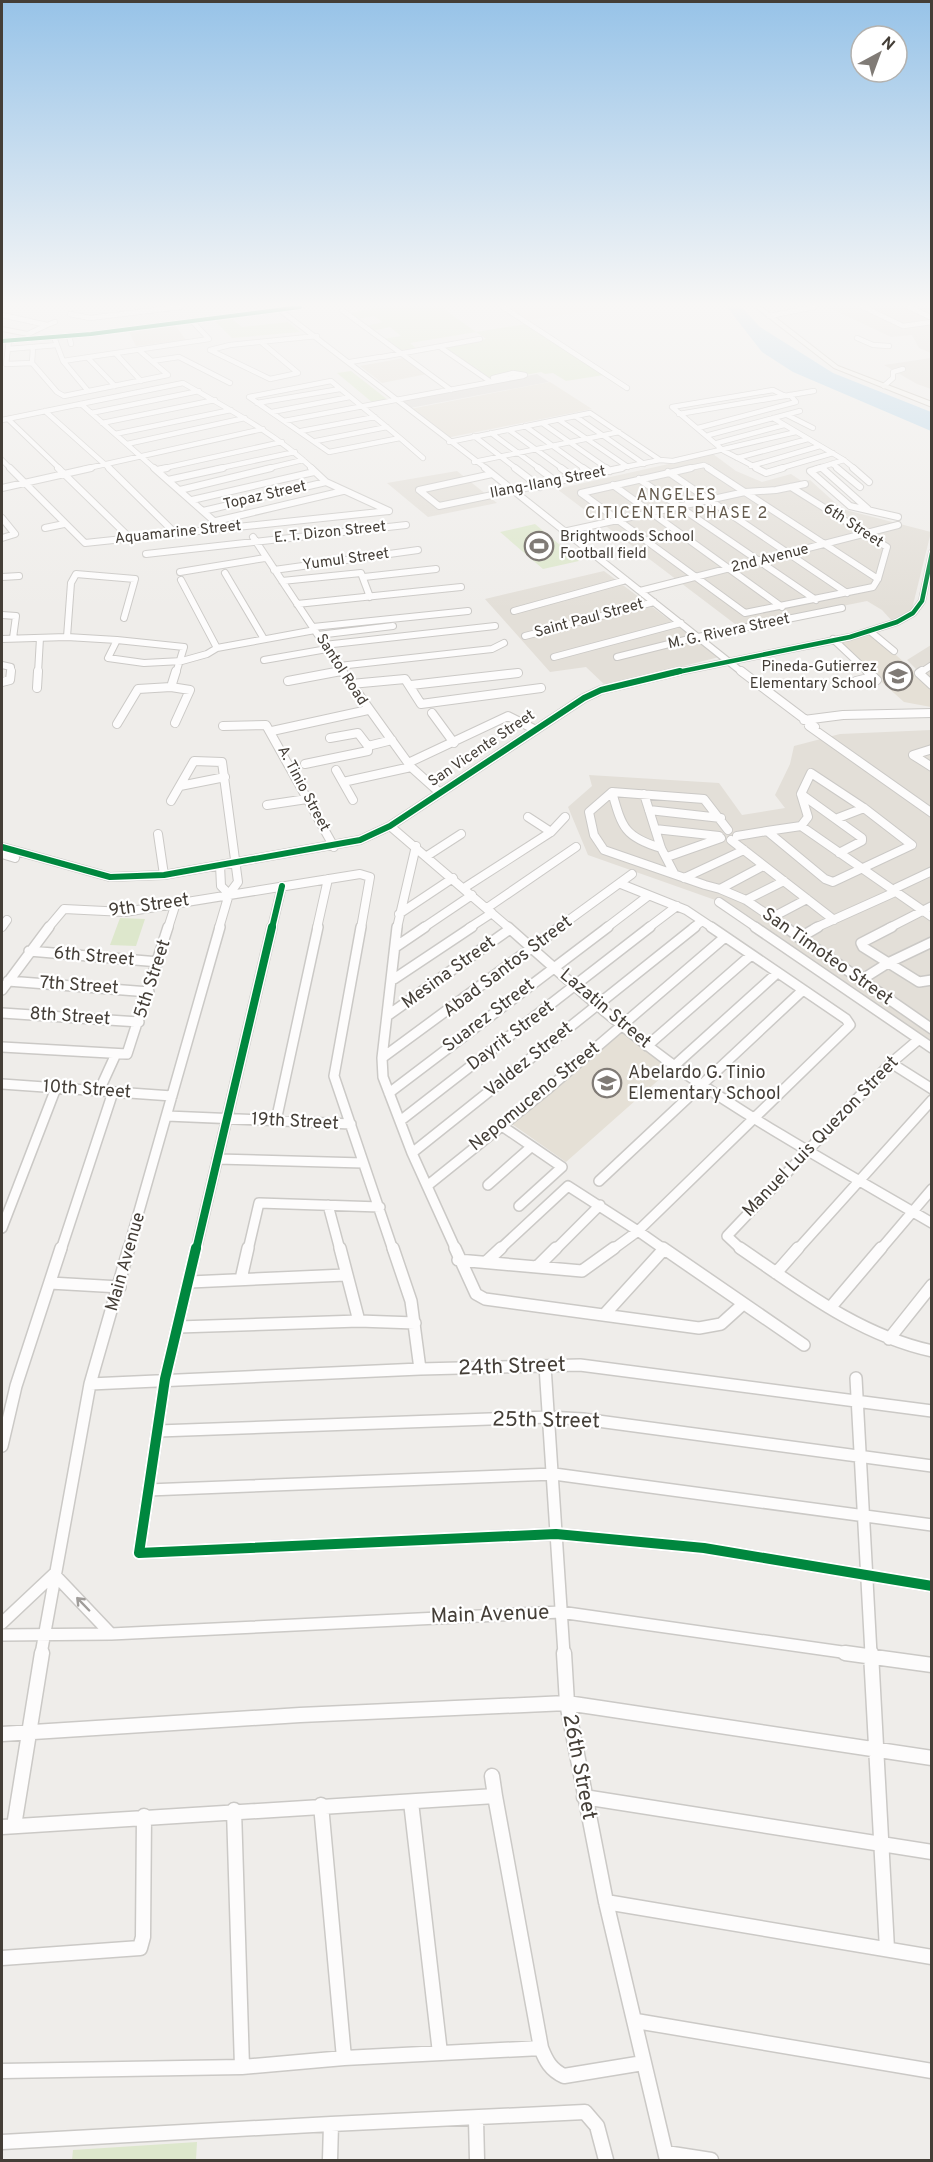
<svg xmlns="http://www.w3.org/2000/svg" width="933" height="2162" viewBox="0 0 933 2162" font-family="Overpass,sans-serif">
<style>
.residential{fill:#e3dfd8}
.commercial{fill:#eee5db}
.industrial{fill:#dfdcd8}
.education{fill:#e5e0d6}
.green{fill:#dde7cc}
.water{fill:#bfd9e9}
.lines{fill:none;stroke-linecap:round;stroke-linejoin:round}
.street-far5-casing{stroke:#cbc9c6;stroke-width:6}
.street-far4-casing{stroke:#cbc9c6;stroke-width:8}
.street-far3-casing{stroke:#cbc9c6;stroke-width:10}
.street-far2-casing{stroke:#cbc9c6;stroke-width:12}
.street-far1-casing{stroke:#cbc9c6;stroke-width:14}
.street-casing{stroke:#cbc9c6;stroke-width:17}
.secondary-casing{stroke:#cec9c1;stroke-width:2}
.street-far5{stroke:#fdfcfc;stroke-width:4.5}
.street-far4{stroke:#fdfcfc;stroke-width:6}
.street-far3{stroke:#fdfcfc;stroke-width:8}
.street-far2{stroke:#fdfcfc;stroke-width:9}
.street-far1{stroke:#fdfcfc;stroke-width:11}
.street{stroke:#fdfcfc;stroke-width:14}
.secondary{fill:#f6f4ef;fill-rule:evenodd}
.cycleway-far4-casing{stroke:#fff;stroke-width:6}
.cycleway-far3-casing{stroke:#fff;stroke-width:7}
.cycleway-far2-casing{stroke:#fff;stroke-width:9}
.cycleway-far1-casing{stroke:#fff;stroke-width:11}
.cycleway-casing{stroke:#fff;stroke-width:14}
.cycleway-far4{stroke:#00873e;stroke-width:4}
.cycleway-far3{stroke:#00873e;stroke-width:4.5}
.cycleway-far2{stroke:#00873e;stroke-width:6}
.cycleway-far1{stroke:#00873e;stroke-width:8}
.cycleway{stroke:#00873e;stroke-width:10}
.oneway{stroke:#a09d9a}
.labels{text-anchor:middle;dominant-baseline:central;stroke-width:4.5;stroke-linejoin:round;paint-order:stroke}
.far-street-label{font-size:15px;fill:#443e37;stroke:#fff}
.far-poi-label{font-size:15px;fill:#443e37;stroke:#fff;text-anchor:start}
.far-neighbourhood-label{font-size:16px;letter-spacing:1.5px;fill:#665c4f;stroke:#fff}
.street-label{font-size:18px;fill:#443e37;stroke:#fff}
.poi-label{font-size:18px;fill:#443e37;stroke:#fff;text-anchor:start}
.near-street-label{font-size:21px;fill:#443e37;stroke:#fff}
</style>
<rect width="100%" height="100%" fill="#efedea"/>
<path class="residential" d="M 828,307 L 931,307 L 931,353 L 919,348 L 912,335 L 891,337 Z
M 931,358 L 931,389 L 917,384 L 884,365 Z
M 713,454 L 736,471 L 762,482 L 791,474 L 803,482 L 810,480 L 842,509 L 931,532 L 911,613 L 892,621 L 882,610 L 867,601 L 739,627 L 557,489 Z
M 457,471 L 497,503 L 428,517 L 387,483 Z
M 604,571 L 719,657 L 606,686 L 586,667 L 550,672 L 485,599 Z
M 931,645 L 931,684 L 907,660 Z
M 931,730 L 931,1049 L 718,901 L 588,855 L 568,807 L 592,786 L 589,775 L 719,783 L 742,815 L 785,808 L 775,795 L 790,764 L 794,746 L 840,734 Z"/>
<path class="commercial" d="M 507,307 L 616,307 L 529,320 Z"/>
<path class="industrial" d="M 537,374 L 549,382 L 410,408 L 400,400 Z"/>
<path class="education" d="M 828,307 L 860,307 L 896,326 L 875,329 Z
M 174,324 L 186,340 L 136,346 L 128,330 Z
M 404,358 L 427,374 L 382,383 L 360,366 Z
M 550,382 L 592,409 L 446,438 L 410,409 Z
M 871,633 L 931,686 L 931,707 L 904,702 L 835,640 Z
M 623,1030 L 671,1069 L 566,1162 L 512,1124 Z"/>
<path class="green" d="M 382,307 L 441,307 L 476,332 L 410,343 L 418,350 L 402,352 L 383,339 L 401,336 L 390,327 L 372,331 L 366,326 L 383,322 L 374,316 L 357,319 L 349,313 Z
M 232,319 L 242,327 L 288,322 L 300,332 L 232,338 L 215,321 Z
M 526,324 L 604,375 L 566,381 L 553,373 L 545,374 L 541,372 L 491,381 L 442,347 L 486,339 L 476,332 Z
M 351,371 L 388,400 L 373,403 L 337,373 Z
M 535,524 L 579,561 L 543,569 L 500,532 Z
M 120,918 L 145,919 L 136,946 L 110,945 Z
M 197,2142 L 196,2160 L 72,2160 L 73,2150 Z"/>
<path class="water" d="M 727,307 L 741,307 L 760,327 L 833,373 L 931,412 L 931,431 L 793,372 L 762,352 Z"/>
<g class="lines">
<g class="street-far5-casing">
<path id="street-far5" d="M 503,307 L 627,388
M 863,307 L 903,326 L 932,322
M 909,307 L 932,318
M 280,310 L 487,469
M 342,310 L 451,390
M 70,314 L 90,318 L 180,307
M 2,315 L 47,325 L 55,322
M 769,316 L 815,307
M 28,334 L 47,325
M 69,336 L 71,344
M 54,337 L 63,361 L 88,391
M 857,338 L 873,345 L 889,346
M 9,340 L 6,364 L 32,363
M 33,347 L 32,363 L 57,392 L 64,396 L 168,375 L 140,351
M 440,347 L 491,382
M 8,349 L 57,345
M 210,350 L 270,379 L 298,373 L 261,342
M 210,350 L 230,345 L 317,336
M 117,355 L 141,381
M 382,357 L 480,339
M 88,358 L 115,386
M 63,361 L 209,339 L 192,321
M 152,361 L 179,357 L 230,383
M 350,362 L 380,357
M 331,381 L 400,438 L 329,452 L 249,397 Z
M 884,386 L 893,378 L 893,372 L 903,369
M 257,403 L 340,389
M 81,404 L 155,469
M 45,411 L 110,469
M 272,412 L 350,397
M 91,413 L 199,391
M 679,414 L 814,391
M 787,415 L 813,428
M 575,416 L 644,464
M 773,418 L 844,460 L 855,469
M 8,419 L 60,469
M 2,420 L 183,383 C 228,409 275,433 313,469
M 559,420 L 628,467
M 284,421 L 523,376 L 525,375 L 513,373 L 493,378 L 496,381
M 102,423 L 215,400
M 542,423 L 608,469
M 525,426 L 585,469
M 698,428 L 796,402 L 790,395
M 509,430 L 563,469
M 301,431 L 375,417
M 491,433 L 540,469
M 115,434 L 231,410
M 709,435 L 800,411
M 474,436 L 517,469
M 400,438 L 423,458
M 316,441 L 387,427
M 449,442 L 590,413 L 660,460
M 717,443 L 784,425
M 127,444 L 245,418
M 737,458 L 808,439
M 2,460 L 11,469
M 474,462 L 619,432
M 832,464 L 839,469
M 751,466 L 820,446
M 821,467 L 824,469
M 84,469 L 263,429
M 160,469 L 282,442
M 216,469 L 295,452
M 265,469 L 303,460
M 615,469 L 660,460 L 673,461 L 796,432
M 685,469 L 704,465 L 711,469
M 759,469 L 724,451 L 672,407 L 773,390 L 785,396
M 778,469 L 833,453
M 815,469 L 844,460"/>
</g>
<g class="street-far4-casing">
<path id="street-far4" d="M 10,468 L 85,543 L 389,511
M 58,468 L 130,538
M 109,468 L 175,533
M 154,468 L 223,529
M 311,468 L 326,482 L 389,511
M 485,468 L 743,673
M 515,468 L 540,487
M 538,468 L 558,483
M 561,468 L 576,479
M 583,468 L 593,475
M 606,468 L 610,471
M 691,468 L 581,493 L 745,613 L 873,587 L 878,579
M 708,468 L 878,579
M 756,468 L 766,473 L 783,468
M 820,468 L 810,471 L 850,506 L 898,517
M 822,468 L 868,509
M 837,468 L 860,487
M 853,468 L 869,482
M 157,470 L 167,468
M 668,472 L 847,593
M 492,474 L 419,490 L 439,506 L 622,468
M 639,479 L 816,600
M 168,480 L 223,468
M 613,485 L 782,607
M 791,487 L 887,547 L 878,579
M 2,488 L 91,468
M 180,490 L 271,468
M 192,500 L 314,472
M 203,511 L 326,482
M 2,518 L 15,534 L 2,538
M 216,521 L 343,491
M 45,528 L 64,524
M 563,532 L 745,492 L 776,490 L 805,484
M 253,537 L 343,673
M 146,554 L 406,525
M 274,570 L 418,550
M 180,572 L 265,558
M 225,573 L 264,639
M 2,577 L 19,576
M 364,577 L 436,569
M 181,580 L 217,648
M 282,581 L 361,573 L 370,597
M 640,591 L 898,525
M 297,604 L 461,587
M 514,611 L 626,580
M 2,615 L 16,616 L 13,638
M 313,627 L 468,611
M 871,632 L 894,651
M 318,635 L 393,626
M 525,636 L 654,602
M 67,637 L 117,640 L 108,658 L 144,663 L 182,661 L 207,654 L 217,648 L 315,630
M 2,639 L 67,637 L 71,583 L 76,574 L 135,579 L 124,618
M 833,639 L 869,673
M 117,640 L 184,647 L 176,673
M 324,645 L 495,626
M 554,657 L 681,623
M 617,657 L 693,638 L 842,608
M 264,660 L 327,649
M 2,665 L 11,667 L 11,673
M 339,666 L 492,649 L 504,643
M 38,673 L 40,638
M 333,673 L 342,671
M 673,673 L 850,637 L 897,622 L 913,613 L 922,601 L 932,553
M 920,673 L 932,665"/>
</g>
<g class="street-far3-casing">
<path id="street-far3" d="M 342,671 L 411,767 L 440,793
M 741,671 L 815,727
M 867,671 L 877,680
M 922,671 L 919,673 L 932,685
M 288,681 L 341,671
M 856,681 L 872,677
M 2,682 L 10,680 L 11,671
M 351,684 L 405,679 L 421,704 L 541,688
M 411,685 L 518,673
M 171,687 L 190,690 L 175,723
M 37,688 L 38,671
M 432,713 L 454,743
M 804,720 L 843,715 L 932,713
M 117,724 L 138,689 L 171,687 L 176,671
M 223,726 L 266,725 L 334,847
M 809,726 L 932,813
M 272,731 L 368,710
M 330,738 L 358,733 L 368,746
M 932,749 L 913,755 L 932,767
M 408,763 L 508,716 L 536,730
M 305,764 L 368,751 L 368,746 L 392,740
M 336,770 L 353,800
M 811,773 L 864,808 L 912,845 L 833,882 L 825,879 L 767,831 L 801,826 L 808,817 L 801,794 Z
M 343,782 L 411,767
M 180,786 L 225,777
M 612,792 C 622,827 624,837 661,848
M 644,794 L 661,848 L 674,873
M 801,794 L 862,838 L 862,841 L 839,853
M 171,801 L 194,761 L 222,762 L 238,882 L 229,894 L 219,928
M 267,805 L 307,799
M 649,810 L 721,818
M 528,817 L 551,832
M 838,818 L 864,808
M 390,826 L 509,928
M 801,826 L 932,917
M 655,829 L 719,836
M 728,830 L 704,799 L 612,792 L 589,812 L 594,835 L 604,850 L 705,885 L 720,889 L 763,866
M 158,834 L 164,875
M 737,836 L 767,831
M 731,840 L 834,920
M 2,847 L 110,877 L 164,875 L 360,840 L 390,826 L 584,698 L 601,690 L 680,671
M 2,854 L 15,858
M 427,856 L 461,834
M 667,857 L 721,838
M 220,865 L 221,886 L 229,894
M 684,878 L 744,850
M 621,884 L 686,910 L 713,928
M 464,888 L 551,832 L 565,817
M 720,889 L 746,900 L 787,928
M 746,900 L 784,881
M 719,902 L 757,928
M 487,908 L 576,847
M 399,914 L 453,878
M 771,918 L 807,899
M 2,927 L 7,920
M 48,928 L 64,909 L 125,912 L 360,874 L 370,877 L 361,928
M 168,928 L 176,903
M 272,928 L 282,886
M 317,928 L 328,879
M 397,928 L 416,846
M 423,928 L 472,895
M 469,928 L 492,913
M 558,928 L 632,874
M 606,928 L 648,896
M 648,928 L 677,906
M 693,928 L 702,921
M 815,928 L 893,893 L 896,888 L 932,871
M 889,928 L 932,906"/>
</g>
<g class="street-far2-casing">
<path id="street-far2" d="M 361,927 L 334,1076 L 393,1250
M 397,927 L 382,1058 L 383,1077 L 412,1153 L 456,1250
M 508,927 C 564,977 621,1028 683,1072 C 763,1127 848,1174 932,1223
M 755,927 L 932,1048
M 785,927 L 932,1029
M 892,927 L 861,943 L 863,947 L 919,982 L 932,980
M 799,938 L 818,927
M 397,946 L 425,927
M 29,951 L 159,962
M 394,979 L 472,927
M 861,980 L 888,963 L 932,942
M 8,981 L 149,992
M 2,990 L 49,927
M 2,1013 L 139,1022
M 387,1016 L 510,929
M 647,1046 L 750,956
M 2,1047 L 127,1054 L 168,927
M 382,1058 L 560,927
M 891,1063 L 932,1089
M 674,1066 L 776,974
M 2,1084 L 172,1096
M 99,1091 L 115,1056
M 389,1093 L 608,927
M 167,1116 L 351,1124
M 276,1121 L 318,927
M 400,1121 L 650,927
M 502,1126 L 562,1167 L 519,1206
M 412,1153 L 695,927
M 217,1159 L 363,1163
M 599,1181 L 803,990
M 488,1185 L 531,1147
M 427,1186 L 550,1087 L 725,937
M 328,1205 L 340,1250
M 2,1228 L 56,1088
M 61,1250 L 113,1092
M 128,1250 L 220,927
M 196,1250 L 272,927
M 248,1250 L 259,1203 L 380,1207
M 499,1250 L 568,1186 L 638,1231 L 850,1025 L 846,1019 L 711,927
M 555,1250 L 600,1205
M 612,1250 L 638,1231 L 665,1250
M 742,1250 L 727,1236 L 891,1063 L 918,1040
M 797,1250 L 932,1100
M 880,1250 L 932,1189"/>
</g>
<g class="street-far1-casing">
<path id="street-far1" d="M 196,1248 L 165,1379 L 139,1553 L 556,1534 L 704,1548 L 932,1586
M 340,1248 L 359,1321
M 393,1248 L 411,1301 L 420,1369
M 455,1248 L 476,1294 L 485,1299 L 699,1328 L 721,1324 L 742,1305
M 663,1248 L 804,1345
M 740,1248 C 800,1289 859,1335 932,1351
M 458,1260 L 582,1271 L 614,1248
M 486,1262 L 501,1248
M 537,1267 L 556,1248
M 776,1273 L 798,1248
M 241,1279 L 248,1248
M 190,1282 L 345,1275
M 50,1283 L 120,1287
M 830,1308 L 881,1248
M 604,1315 L 664,1249
M 178,1327 L 359,1321 L 415,1323
M 889,1339 L 932,1285
M 545,1366 L 564,1654
M 856,1378 L 871,1654
M 90,1384 L 420,1369 L 580,1365 L 932,1411
M 158,1431 L 548,1417 L 583,1419 L 932,1466
M 2,1446 L 16,1386 L 61,1248
M 148,1490 L 554,1474 L 932,1525
M 2,1623 L 54,1574 L 111,1634
M 2,1635 L 111,1634 L 560,1612 L 856,1654
M 41,1654 L 90,1384 L 129,1248"/>
</g>
<g class="street-casing">
<path id="street" d="M 564,1653 L 567,1703 L 606,1902 L 667,2160
M 845,1653 L 932,1665
M 871,1653 L 887,1949
M 2,1734 L 300,1715 L 567,1703 L 932,1758
M 492,1776 L 495,1796
M 584,1797 L 932,1852
M 411,1802 L 440,2053
M 321,1805 L 344,2058
M 234,1810 L 242,2067
M 14,1826 L 42,1653
M 2,1827 L 495,1796 L 541,2048 C 546,2061 551,2070 564,2076 L 643,2063
M 606,1902 L 932,1957
M 2,1958 L 140,1948 L 143,1937 L 144,1816
M 636,2021 L 932,2071
M 2,2071 L 242,2067 L 344,2058 L 541,2048
M 476,2119 L 477,2160
M 331,2124 L 585,2112 L 597,2126 L 606,2160
M 2,2142 L 331,2124 L 330,2160
M 666,2153 L 711,2160"/>
</g>
<g class="secondary-casing">
<path id="secondary" d="M 286,307 L 303,307 L 91,336 L 2,343 L 2,339 L 91,332 Z
M 755,307 L 762,307 L 838,366 L 932,402 L 932,407 L 834,368 Z
M 2,327 L 28,332 L 31,334 L 28,336 L 2,331 Z"/>
</g>
<use href="#street-far5" class="street-far5"/>
<use href="#street-far4" class="street-far4"/>
<use href="#street-far3" class="street-far3"/>
<use href="#street-far2" class="street-far2"/>
<use href="#street-far1" class="street-far1"/>
<use href="#street" class="street"/>
<use href="#secondary" class="secondary"/>
<g class="cycleway-far4-casing">
<path id="cycleway-far4" d="M 2,341 L 91,334 L 300,307"/>
</g>
<g class="cycleway-far3-casing">
<path id="cycleway-far3" d="M 673,673 L 850,637 L 897,622 L 913,613 L 922,601 L 932,553"/>
</g>
<g class="cycleway-far2-casing">
<path id="cycleway-far2" d="M 2,847 L 110,877 L 164,875 L 360,840 L 390,826 L 584,698 L 601,690 L 680,671
M 272,928 L 282,886"/>
</g>
<g class="cycleway-far1-casing">
<path id="cycleway-far1" d="M 196,1250 L 272,927"/>
</g>
<g class="cycleway-casing">
<path id="cycleway" d="M 196,1248 L 165,1379 L 139,1553 L 556,1534 L 704,1548 L 932,1586"/>
</g>
<use href="#cycleway-far4" class="cycleway-far4"/>
<use href="#cycleway-far3" class="cycleway-far3"/>
<use href="#cycleway-far2" class="cycleway-far2"/>
<use href="#cycleway-far1" class="cycleway-far1"/>
<use href="#cycleway" class="cycleway"/>
</g>
<defs><path id="oneway-shaft" d="M-6 0H5M1.5-3L5.5 0L1.5 3" fill="none" stroke-width="1.6" stroke-linecap="round" stroke-linejoin="round" transform="scale(1.5)"/></defs>
<use class="oneway" href="#oneway-shaft" transform="translate(83 1604) rotate(-134)"/>
<linearGradient id="sky" x2="0" y2="1"><stop stop-color="#97c3e8"/><stop offset="0.5" stop-color="#f8f7f6"/><stop offset="1" stop-color="#f8f7f6" stop-opacity="0"/></linearGradient>
<rect width="933" height="610" fill="url(#sky)"/>
<defs>
<g id="stadium-ring" transform="scale(1.5)"><circle r="9.5" fill="#fff" stroke="#807b76" stroke-width="1.5"/><path d="M0-5a6.5 5 0 1 0 0 10a6.5 5 0 1 0 0-10ZM-3.5-1.8h7v3.6h-7Z" fill="#807b76"/></g>
<g id="school-ring" transform="scale(1.5)"><circle r="9.5" fill="#fff" stroke="#807b76" stroke-width="1.5"/><path d="M0-5L7-2L0 1L-7-2ZM-4 1L0 2.5L4 1V4Q0 6-4 4Z" fill="#807b76"/></g>
</defs>
<g fill-rule="evenodd">
<use href="#stadium-ring" x="539" y="546"/>
<use href="#school-ring" x="898" y="676"/>
<use href="#school-ring" x="607" y="1083"/>
</g>
<g class="labels">
<g class="far-street-label">
<text transform="translate(548 483) rotate(-11)">Ilang-Ilang Street</text>
<text transform="translate(265 496) rotate(-13)">Topaz Street</text>
<text transform="translate(853 526) rotate(33)">6th Street</text>
<text transform="translate(178 533) rotate(-6)">Aquamarine Street</text>
<text transform="translate(330 533) rotate(-6)">E. T. Dizon Street</text>
<text transform="translate(770 559) rotate(-14)">2nd Avenue</text>
<text transform="translate(346 560) rotate(-8)">Yumul Street</text>
<text transform="translate(589 619) rotate(-15)">Saint Paul Street</text>
<text transform="translate(729 632) rotate(-12)">M. G. Rivera Street</text>
<text transform="translate(341 670) rotate(57)">Santol Road</text>
<text transform="translate(482 749) rotate(-34)">San Vicente Street</text>
<text transform="translate(303 789) rotate(62)">A. Tinio Street</text>
</g>
<g class="far-poi-label">
<text x="560" y="537">Brightwoods School<tspan x="560" dy="17">Football field</tspan></text>
<text x="877" y="667" text-anchor="end">Pineda-Gutierrez<tspan x="877" dy="17">Elementary School</tspan></text>
</g>
<g class="far-neighbourhood-label">
<text x="677" y="496">ANGELES<tspan x="677" dy="18">CITICENTER PHASE 2</tspan></text>
</g>
<g class="street-label">
<text transform="translate(149 906) rotate(-8)">9th Street</text>
<text transform="translate(94 957) rotate(5)">6th Street</text>
<text transform="translate(827 957) rotate(35)">San Timoteo Street</text>
<text transform="translate(508 967) rotate(-37)">Abad Santos Street</text>
<text transform="translate(449 973) rotate(-36)">Mesina Street</text>
<text transform="translate(153 979) rotate(-72)">5th Street</text>
<text transform="translate(79 986) rotate(4)">7th Street</text>
<text transform="translate(605 1009) rotate(40)">Lazatin Street</text>
<text transform="translate(489 1016) rotate(-37)">Suarez Street</text>
<text transform="translate(70 1017) rotate(4)">8th Street</text>
<text transform="translate(511 1036) rotate(-37)">Dayrit Street</text>
<text transform="translate(529 1060) rotate(-39)">Valdez Street</text>
<text transform="translate(87 1090) rotate(4)">10th Street</text>
<text transform="translate(535 1097) rotate(-39)">Nepomuceno Street</text>
<text transform="translate(295 1122) rotate(3)">19th Street</text>
<text transform="translate(821 1137) rotate(-46)">Manuel Luis Quezon Street</text>
<text transform="translate(126 1262) rotate(-74)">Main Avenue</text>
</g>
<g class="poi-label">
<text x="628" y="1073">Abelardo G. Tinio<tspan x="628" dy="21">Elementary School</tspan></text>
</g>
<g class="near-street-label">
<text transform="translate(512 1367) rotate(-2)">24th Street</text>
<text transform="translate(546 1421) rotate(1)">25th Street</text>
<text transform="translate(490 1615) rotate(-2)">Main Avenue</text>
<text transform="translate(579 1767) rotate(79)">26th Street</text>
</g>
</g>
<rect width="933" height="2162" fill="none" stroke="#443e37" stroke-width="6"/>
<g transform="translate(879 54) rotate(41)"><circle r="28" fill="#ffffff" stroke="#b4b2af" stroke-width="1.5"/>
<path d="M0-4.5L10 22L0 15L-10 22Z" fill="#807b76"/>
<text y="-9" font-size="16" font-weight="bold" text-anchor="middle" fill="#443e37">N</text>
</g>
</svg>
